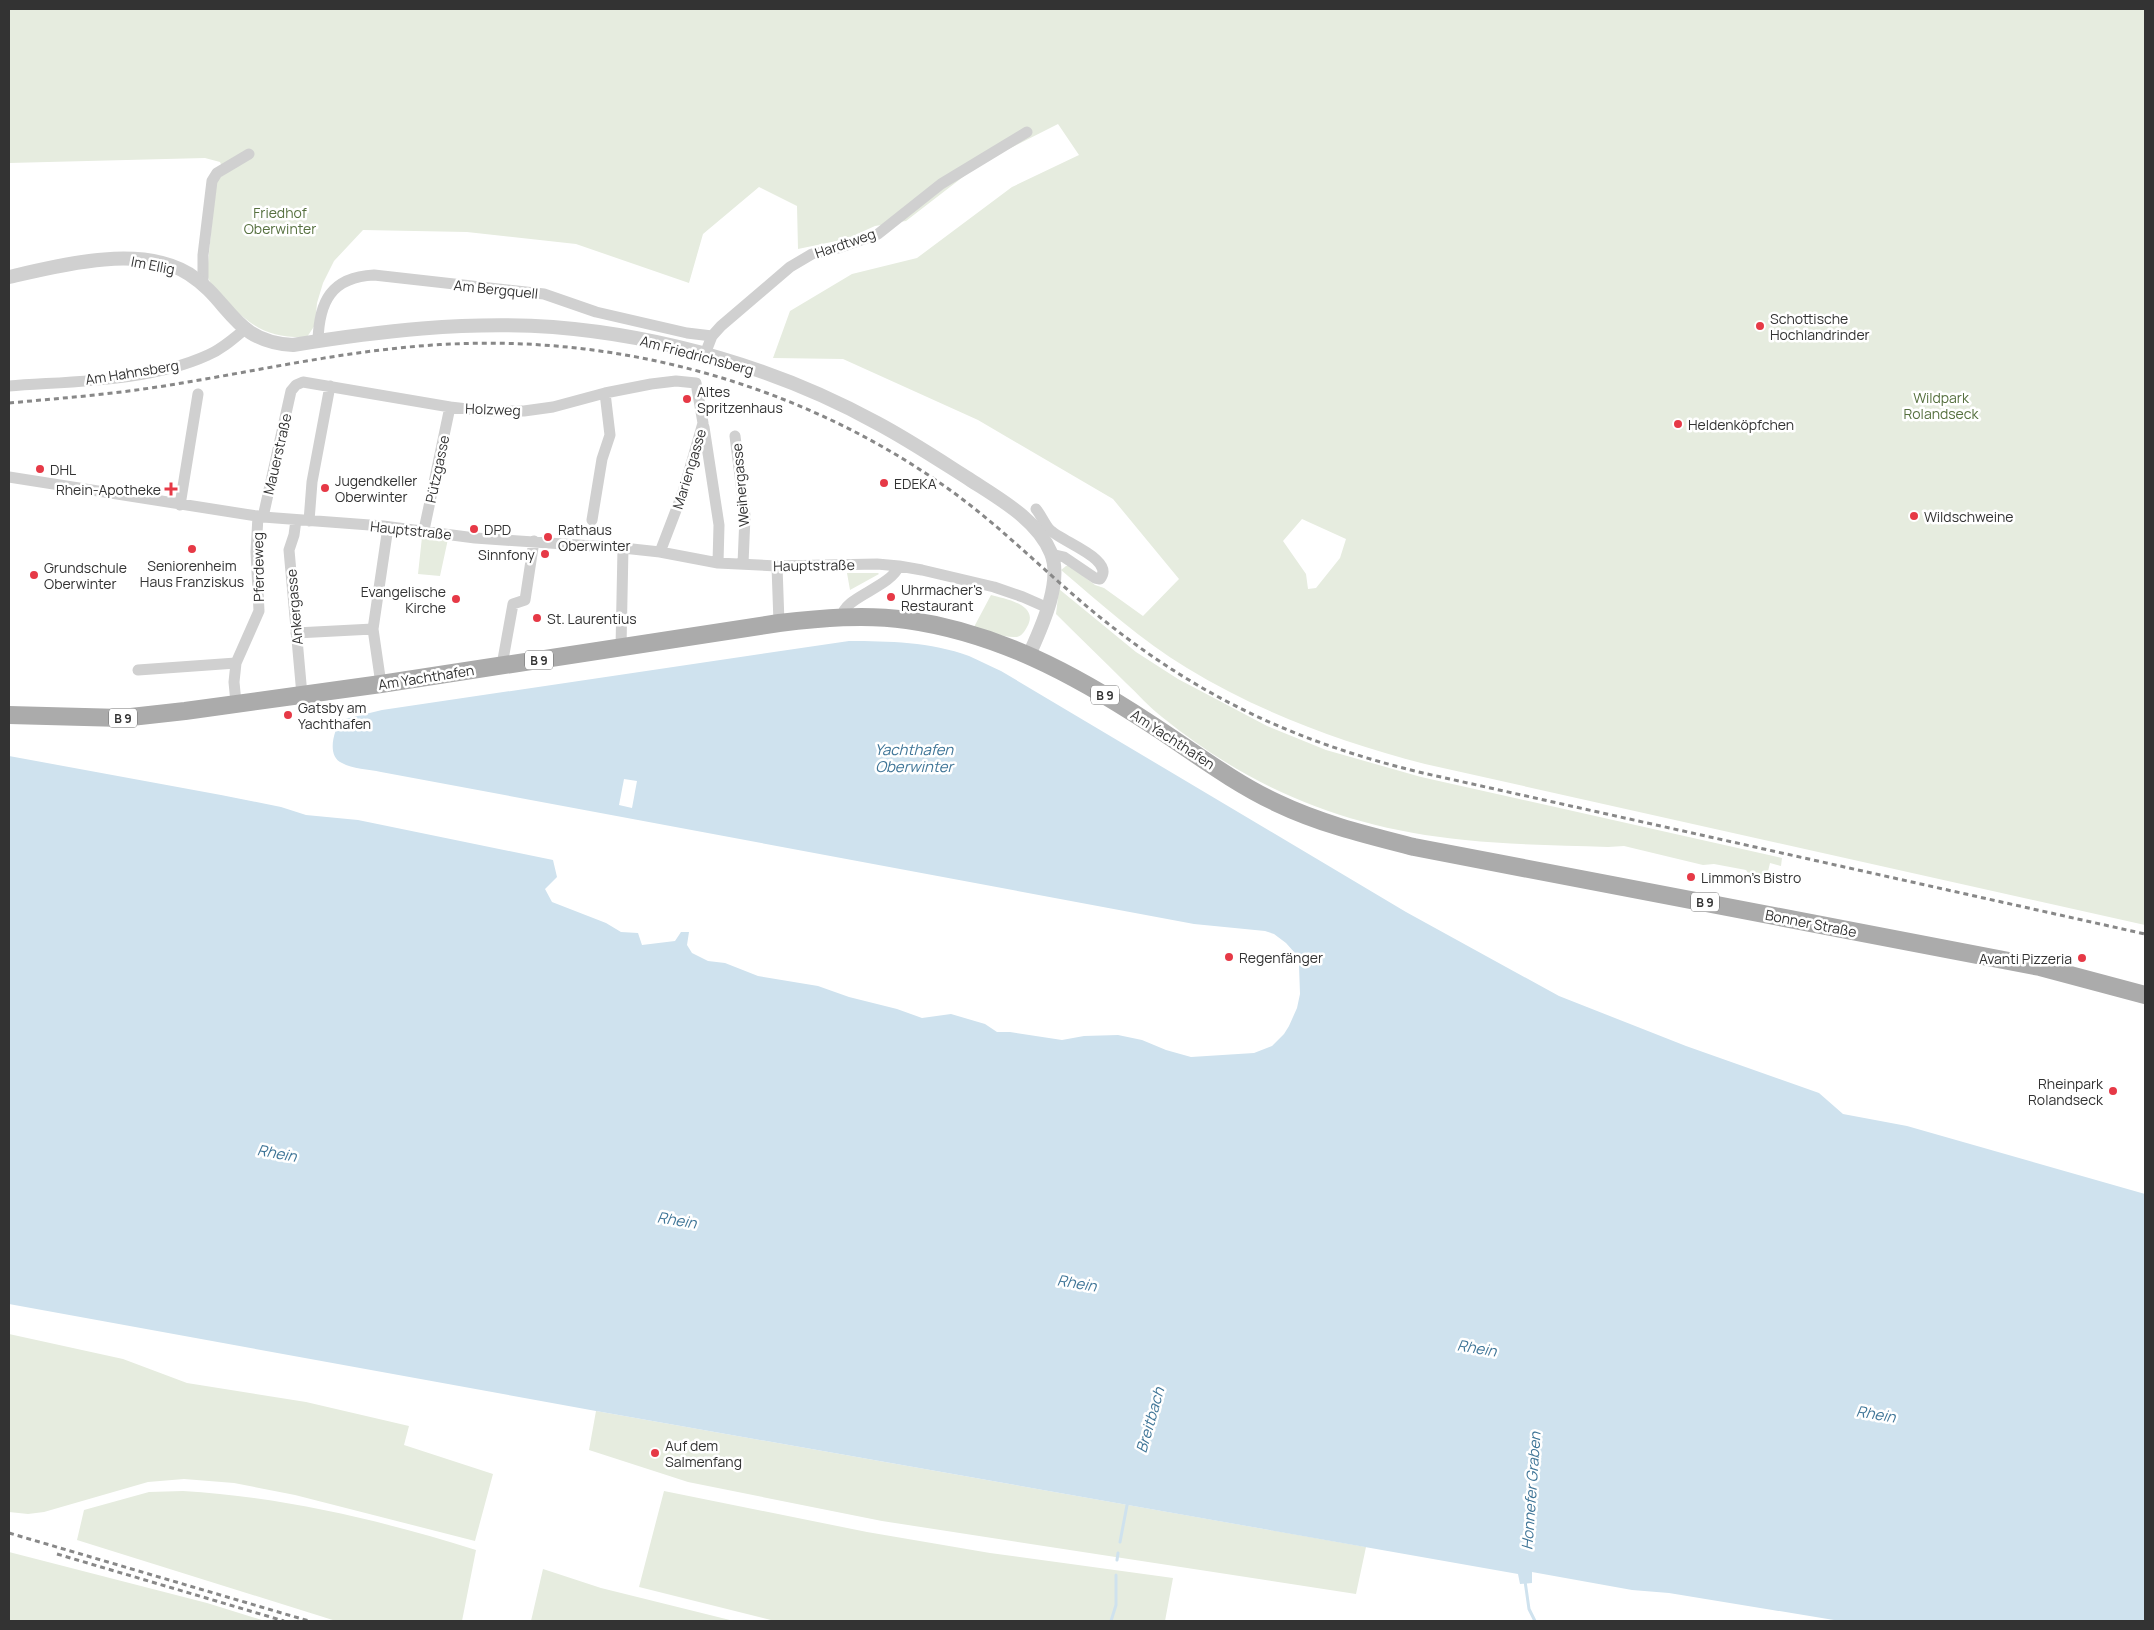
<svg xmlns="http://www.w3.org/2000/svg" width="2154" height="1630" viewBox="0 0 2154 1630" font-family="Manrope,sans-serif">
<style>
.green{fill:#e6ecdf;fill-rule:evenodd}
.water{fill:#cfe2ee}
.pier{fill:#fff}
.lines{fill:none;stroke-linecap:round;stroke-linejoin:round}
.stream{stroke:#cfe2ee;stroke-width:3}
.minor{stroke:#d0d0d0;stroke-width:11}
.tertiary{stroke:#d0d0d0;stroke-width:14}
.primary{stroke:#ababab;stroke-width:18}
.rail{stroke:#888;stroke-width:3;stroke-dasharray:5 4;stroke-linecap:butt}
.poi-dot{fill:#e63946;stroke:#fff;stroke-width:2}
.labels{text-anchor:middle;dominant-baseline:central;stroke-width:5;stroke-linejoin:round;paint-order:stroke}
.shield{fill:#fff;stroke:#707070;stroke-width:1}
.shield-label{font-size:12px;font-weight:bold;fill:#333}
.park-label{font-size:14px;fill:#56703f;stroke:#fff}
.street-label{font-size:14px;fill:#333;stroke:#fff}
.poi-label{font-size:14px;fill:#333;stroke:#fff;text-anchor:start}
.water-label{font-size:15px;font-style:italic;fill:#3f7597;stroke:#fff}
</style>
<rect width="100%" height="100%" fill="#fff"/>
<path class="green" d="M 9,9 L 2145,9 L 2145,925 L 1425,764 C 1341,742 1261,713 1187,668 C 1141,640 1101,604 1061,570 L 1066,566 L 1070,566 L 1095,585 L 1104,588 L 1143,616 L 1179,579 L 1113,499 L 978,420 L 843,359 L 773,358 L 790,311 L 852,274 L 917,258 L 1012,187 L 1079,155 L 1058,124 L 981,163 L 906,221 L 875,226 L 846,239 L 798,249 L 797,206 L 759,187 L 703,234 L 689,283 L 576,244 L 467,232 L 363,230 L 334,261 L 323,283 L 317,303 L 315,325 L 307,337 C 269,338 253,328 227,302 C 219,293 210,286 207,274 L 216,180 L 225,174 L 220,162 L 205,158 L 9,163 ZM 1302,519 L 1346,539 L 1340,558 L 1316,588 L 1308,589 L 1306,574 L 1283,541 Z
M 422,537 L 448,539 L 440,576 L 418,574 Z
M 847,573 L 878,573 L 879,574 L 850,590 Z
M 1059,589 L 1136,652 L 1178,679 L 1267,726 L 1326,750 L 1421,777 L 1782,858 L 1781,866 L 1770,863 L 1765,884 L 1755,882 L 1746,870 L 1714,864 L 1703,865 L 1624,846 L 1608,847 C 1560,845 1512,845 1465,840 C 1347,828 1254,791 1162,717 C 1149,707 1138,694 1126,683 C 1103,660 1079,637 1056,614 Z
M 991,595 C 1006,599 1040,605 1027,627 C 1025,631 1021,637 1016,637 C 1004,638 987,630 974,627 Z
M 9,1334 L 123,1359 L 187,1383 L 306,1402 L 409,1426 L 404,1445 L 493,1474 L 475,1541 L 295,1495 L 234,1483 L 184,1479 L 148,1482 L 44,1512 L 28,1514 L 9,1512 Z
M 596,1411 L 1366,1547 L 1356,1594 L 882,1521 L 688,1482 L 589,1450 Z
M 183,1491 C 283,1497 380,1520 476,1550 L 462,1621 L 336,1621 L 77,1540 L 84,1510 L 149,1492 Z
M 664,1491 L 867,1532 L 990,1553 L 1173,1578 L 1165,1621 L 775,1621 L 639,1587 Z
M 9,1552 L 207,1603 L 265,1621 L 9,1621 Z
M 543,1569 L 601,1588 L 734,1621 L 531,1621 Z"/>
<path class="water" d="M 849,641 C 888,641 931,642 969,656 C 980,661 990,666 1001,671 L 1406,912 L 1559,996 L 1686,1046 L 1819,1093 L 1843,1114 L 1907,1126 L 2145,1194 L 2145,1621 L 1840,1621 L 1669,1593 L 1632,1590 L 1532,1572 L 1532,1583 L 1520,1584 L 1518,1574 L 596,1411 L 9,1304 L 9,756 L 221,795 L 281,807 L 306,815 L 358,820 L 553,860 L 557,877 L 545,889 L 552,902 L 606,923 L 621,932 L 638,933 L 642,945 L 675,941 L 681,932 L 689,932 L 687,945 L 692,953 L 708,961 L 725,963 L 758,976 L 818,986 L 849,997 L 897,1009 L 922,1018 L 951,1014 L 985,1024 L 997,1032 L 1010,1032 L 1062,1040 L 1084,1036 L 1118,1035 L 1142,1040 L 1166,1050 L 1191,1057 L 1254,1053 L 1272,1046 L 1284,1034 L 1289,1026 L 1297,1008 L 1300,994 L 1299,965 L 1294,952 L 1286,943 L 1274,934 L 1265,931 L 1194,924 L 381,772 C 369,769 352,769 342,763 C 326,756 334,730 341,720 L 382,710 Z"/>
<path class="pier" d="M 624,779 L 637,781 L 632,808 L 619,805 Z"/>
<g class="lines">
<path class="stream" d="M 1120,1542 L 1128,1500
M 1117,1560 L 1118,1553
M 1525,1581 L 1529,1609 L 1535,1621
M 1111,1621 L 1116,1605 L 1116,1575"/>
<path class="minor" d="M 203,286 L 203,255 L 212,181 L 217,173 L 249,154
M 318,341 C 319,302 331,277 374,275 L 544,294 L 596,312 L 687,333 L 712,336
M 705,354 L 712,336 L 721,326 L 790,267 L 812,254 L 838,248 L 878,234 L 941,184 L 1027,132
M 9,386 C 73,381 149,382 208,355 C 222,349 233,339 245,329
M 704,427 L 719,525 L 718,563
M 735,436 L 745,516 L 743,564
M 9,477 L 263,517 L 383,526 L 475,538 L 623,548 L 660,552 L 718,563 L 777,566 L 877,564 L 899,566 L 922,570 L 994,587 L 1023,597 L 1048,608
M 180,505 L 198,394
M 1036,509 C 1041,515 1044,523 1049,529 C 1061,542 1116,559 1100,579 L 1095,578 L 1064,557 L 1051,554
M 263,517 L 291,391 L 296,385 L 303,382 L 450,407 L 485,411 L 524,411 L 553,407 L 605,393 L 651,384 L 676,381 L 696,383 L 703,423 L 683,492 L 660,552
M 296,520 L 294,535 L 289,550 L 302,695
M 592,520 L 602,459 L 610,435 L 605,393
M 309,521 L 312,482 L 330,386
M 424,530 L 450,407
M 777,566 L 779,623
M 842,617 C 843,597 890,588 899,566
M 296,633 L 373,629
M 621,647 L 623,548
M 502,665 L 513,604 L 525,600 L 534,541
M 138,670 L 236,663
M 381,684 L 373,629 L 388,527
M 236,703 L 234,682 L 236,663 L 259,611 L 256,552 L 258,516"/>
<path class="tertiary" d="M 9,277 C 60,265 141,244 189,274 C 231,301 233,342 293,345 C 379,331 465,321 553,327 C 665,336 779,369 877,423 C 909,440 939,460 969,479 C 998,498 1037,519 1051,553 C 1063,582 1041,628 1029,655"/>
<path class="primary" d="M 9,715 L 122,718 L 185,711 L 381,684 L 779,623 C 821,618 865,614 907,620 C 998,633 1074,674 1149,723 C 1191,750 1232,782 1277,803 C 1321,824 1367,835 1414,847 L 2040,967 L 2145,995"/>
<path class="rail" d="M 9,403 C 63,398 116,394 170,385 C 263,370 357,348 452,344 C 624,336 799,385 940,483 C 1000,524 1049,577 1106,622 C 1204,700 1302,744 1423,773 L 2145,934
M 9,1533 L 309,1621
M 57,1554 L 284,1621"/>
</g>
<g class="poi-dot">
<circle cx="1760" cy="326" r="5"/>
<circle cx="687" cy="399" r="5"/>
<circle cx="1678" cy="424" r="5"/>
<circle cx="40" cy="469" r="5"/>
<circle cx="884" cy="483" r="5"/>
<circle cx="325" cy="488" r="5"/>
<path d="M168.5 481.5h5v5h5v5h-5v5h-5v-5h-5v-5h5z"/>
<circle cx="1914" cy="516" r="5"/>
<circle cx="474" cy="529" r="5"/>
<circle cx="548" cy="537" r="5"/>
<circle cx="192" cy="549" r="5"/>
<circle cx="545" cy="554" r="5"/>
<circle cx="34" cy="575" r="5"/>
<circle cx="891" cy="597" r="5"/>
<circle cx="456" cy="599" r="5"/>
<circle cx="537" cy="618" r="5"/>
<circle cx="288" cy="715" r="5"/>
<circle cx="1691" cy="877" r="5"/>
<circle cx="1229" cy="957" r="5"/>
<circle cx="2082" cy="958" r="5"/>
<circle cx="2113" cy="1091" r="5"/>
<circle cx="655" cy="1453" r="5"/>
</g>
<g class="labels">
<g class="shield">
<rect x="525" y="650.5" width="28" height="19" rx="4"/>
<rect x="1091" y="685.5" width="28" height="19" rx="4"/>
<rect x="109" y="708.5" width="28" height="19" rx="4"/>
<rect x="1691" y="892.5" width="28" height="19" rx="4"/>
</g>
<g class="shield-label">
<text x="539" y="660">B 9</text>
<text x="1105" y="695">B 9</text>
<text x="123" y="718">B 9</text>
<text x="1705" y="902">B 9</text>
</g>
<g class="park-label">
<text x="280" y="212">Friedhof<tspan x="280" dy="16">Oberwinter</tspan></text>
<text x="1941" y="397">Wildpark<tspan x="1941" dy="16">Rolandseck</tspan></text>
</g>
<g class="street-label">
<text transform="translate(845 243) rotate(-19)">Hardtweg</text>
<text transform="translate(153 265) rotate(11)">Im Ellig</text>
<text transform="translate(496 289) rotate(6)">Am Bergquell</text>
<text transform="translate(697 355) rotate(15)">Am Friedrichsberg</text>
<text transform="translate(132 372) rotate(-9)">Am Hahnsberg</text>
<text transform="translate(493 409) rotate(2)">Holzweg</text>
<text transform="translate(277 454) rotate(-77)">Mauerstraße</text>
<text transform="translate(437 469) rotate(-78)">Pützgasse</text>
<text transform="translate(689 469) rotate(-73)">Mariengasse</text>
<text transform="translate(740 485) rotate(-95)">Weihergasse</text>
<text transform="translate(411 530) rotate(6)">Hauptstraße</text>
<text transform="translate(814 565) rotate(-1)">Hauptstraße</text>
<text transform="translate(258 567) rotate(-91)">Pferdeweg</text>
<text transform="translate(294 607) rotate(-95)">Ankergasse</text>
<text transform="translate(426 677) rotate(-9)">Am Yachthafen</text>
<text transform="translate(1173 739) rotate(33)">Am Yachthafen</text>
<text transform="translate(1811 923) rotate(11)">Bonner Straße</text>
</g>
<g class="poi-label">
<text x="1770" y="318">Schottische<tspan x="1770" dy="16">Hochlandrinder</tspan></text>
<text x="697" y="391">Altes<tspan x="697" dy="16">Spritzenhaus</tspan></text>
<text x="1688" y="424">Heldenköpfchen</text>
<text x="50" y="469">DHL</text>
<text x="335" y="480">Jugendkeller<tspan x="335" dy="16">Oberwinter</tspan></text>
<text x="894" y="483">EDEKA</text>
<text x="161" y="489" text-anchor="end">Rhein-Apotheke</text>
<text x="1924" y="516">Wildschweine</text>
<text x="484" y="529">DPD</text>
<text x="558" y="529">Rathaus<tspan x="558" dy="16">Oberwinter</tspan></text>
<text x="535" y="554" text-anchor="end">Sinnfony</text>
<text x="192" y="565" text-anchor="middle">Seniorenheim<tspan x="192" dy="16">Haus Franziskus</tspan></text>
<text x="44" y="567">Grundschule<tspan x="44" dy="16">Oberwinter</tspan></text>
<text x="901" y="589">Uhrmacher's<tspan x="901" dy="16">Restaurant</tspan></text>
<text x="446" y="591" text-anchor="end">Evangelische<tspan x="446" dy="16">Kirche</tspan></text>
<text x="547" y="618">St. Laurentius</text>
<text x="298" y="707">Gatsby am<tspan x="298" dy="16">Yachthafen</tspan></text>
<text x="1701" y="877">Limmon's Bistro</text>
<text x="1239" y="957">Regenfänger</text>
<text x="2072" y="958" text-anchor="end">Avanti Pizzeria</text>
<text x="2103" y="1083" text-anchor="end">Rheinpark<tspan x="2103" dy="16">Rolandseck</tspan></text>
<text x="665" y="1445">Auf dem<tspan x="665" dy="16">Salmenfang</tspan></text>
</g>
<g class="water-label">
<text x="914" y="749">Yachthafen<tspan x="914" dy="17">Oberwinter</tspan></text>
<text transform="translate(277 1153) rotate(10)">Rhein</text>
<text transform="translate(677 1220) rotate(9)">Rhein</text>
<text transform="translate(1077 1283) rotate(9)">Rhein</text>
<text transform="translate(1477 1348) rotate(9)">Rhein</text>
<text transform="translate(1876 1414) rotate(9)">Rhein</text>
<text transform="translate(1150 1420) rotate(-74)">Breitbach</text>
<text transform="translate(1531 1491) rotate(-86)">Honnefer Graben</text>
</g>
</g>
<rect width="2154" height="1630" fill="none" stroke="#333333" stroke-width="20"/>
</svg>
